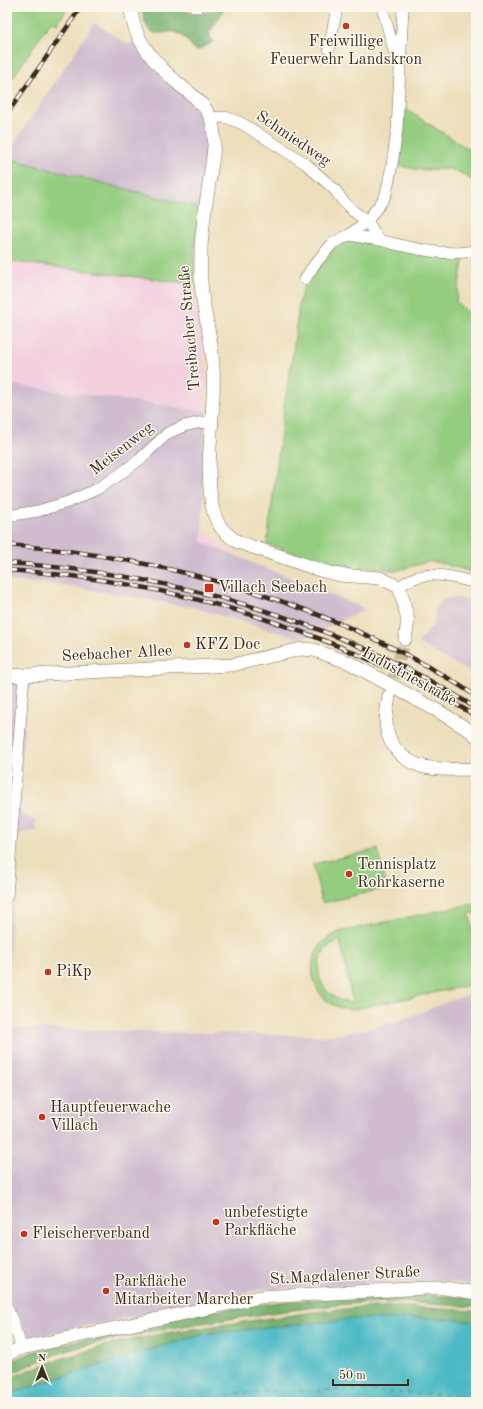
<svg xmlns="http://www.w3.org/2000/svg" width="483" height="1409" viewBox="0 0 483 1409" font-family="'Old Standard TT',serif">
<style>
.built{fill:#f3cfe0}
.industrial{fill:#cfbdcf}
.green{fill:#94cd80;stroke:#687c4f;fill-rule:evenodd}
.forest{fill:#77b06e;stroke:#596d46}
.water{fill:#4cbac5;stroke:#447272}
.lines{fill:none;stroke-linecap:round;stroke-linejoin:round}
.ferry{stroke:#415c58;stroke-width:1;stroke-dasharray:5 4;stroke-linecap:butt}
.tertiary-tunnel{stroke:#c9bb9c;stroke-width:13;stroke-dasharray:13 6;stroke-linecap:butt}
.minor-casing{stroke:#796955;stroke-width:12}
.tertiary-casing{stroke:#796955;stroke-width:14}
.minor{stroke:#fff;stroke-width:11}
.tertiary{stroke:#fff;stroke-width:13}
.rail-casing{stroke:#3b2a1e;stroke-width:4.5}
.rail{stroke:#fbf7ec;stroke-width:3;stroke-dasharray:9;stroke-linecap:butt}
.poi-dot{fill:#c8321e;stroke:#fbf7ec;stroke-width:1.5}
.labels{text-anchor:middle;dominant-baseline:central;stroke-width:3;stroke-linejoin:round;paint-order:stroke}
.poi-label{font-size:16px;fill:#3b2a1e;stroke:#fbf7ec;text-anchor:start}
.street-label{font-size:16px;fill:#3b2a1e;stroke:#fbf7ec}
</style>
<rect width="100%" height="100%" fill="#fbf7ec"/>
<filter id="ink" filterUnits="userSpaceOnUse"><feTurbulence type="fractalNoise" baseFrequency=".025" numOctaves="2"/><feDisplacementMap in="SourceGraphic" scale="8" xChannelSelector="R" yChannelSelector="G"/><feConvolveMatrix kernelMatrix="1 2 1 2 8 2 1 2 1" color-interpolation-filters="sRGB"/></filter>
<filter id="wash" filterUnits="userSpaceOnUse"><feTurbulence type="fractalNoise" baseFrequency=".012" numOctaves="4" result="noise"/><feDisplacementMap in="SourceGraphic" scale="16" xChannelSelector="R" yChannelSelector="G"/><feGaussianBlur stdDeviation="0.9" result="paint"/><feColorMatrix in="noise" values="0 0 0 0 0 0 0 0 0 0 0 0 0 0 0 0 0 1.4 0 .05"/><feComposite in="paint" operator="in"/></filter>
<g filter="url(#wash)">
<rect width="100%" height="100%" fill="#eddfbc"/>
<path class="built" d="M 7,261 L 194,284 L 207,378 L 205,415 L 195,504 L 206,533 L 233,552 L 228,571 L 7,510 Z"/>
<path class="industrial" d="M 94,23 L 129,45 L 132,41 L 160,76 L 175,88 L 193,105 L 201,114 L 207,137 L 206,157 L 199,208 L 7,158 L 7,154 Z
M 7,384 L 205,411 L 202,542 L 366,609 L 303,639 L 195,608 L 56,584 L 7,581 Z
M 458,598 L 476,601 L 476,676 L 418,643 L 433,625 L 435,610 L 444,599 Z
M 7,680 L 34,684 L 26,695 L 19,805 L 21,811 L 24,816 L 36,820 L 36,831 L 24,832 L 19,837 L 16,844 L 7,982 Z
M 476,991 L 476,1286 L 438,1280 L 259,1290 L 30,1338 L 7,1298 L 7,1028 L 326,1036 L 372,1028 L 398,1021 Z"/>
<path class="green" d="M 7,7 L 68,7 L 57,24 L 51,21 L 7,86 Z
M 401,106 L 476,154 L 476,179 L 472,180 L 459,172 L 450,169 L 420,170 L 395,165 L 399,136 L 403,135 L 405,129 L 402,127 Z
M 7,158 L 199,208 L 195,248 L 194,284 L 7,261 Z
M 353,240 L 464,256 L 456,302 L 476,320 L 476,573 L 437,562 L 426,562 L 395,571 L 371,567 L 342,565 L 320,561 L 267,544 L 285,400 L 292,360 L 299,305 L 302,292 L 306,281 L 337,244 Z
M 378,849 L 387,888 L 322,903 L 313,864 Z
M 476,903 L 476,914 L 469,913 L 476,944 L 476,984 L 355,1009 C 348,1009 341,1009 334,1005 C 312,994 305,964 321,944 C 325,939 332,936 339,932 ZM 340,940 L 353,1003 C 314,1000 306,952 340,940 Z"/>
<path class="forest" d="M 142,7 L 179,7 L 188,12 L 198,14 L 208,12 L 216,7 L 223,11 L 209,33 L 213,42 L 196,51 C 190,44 184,35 175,32 C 168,31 162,34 156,33 C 145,33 143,15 142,7 Z
M 388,1294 L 431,1295 L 476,1298 L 476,1307 C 447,1306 418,1302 388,1302 C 340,1303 292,1310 244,1317 C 181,1326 117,1335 57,1354 C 40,1360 23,1368 7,1376 L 7,1363 L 33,1352 L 186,1315 L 279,1302 Z
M 393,1306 L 476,1311 L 476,1322 L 436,1318 L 204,1334 L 79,1371 L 7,1395 L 7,1380 L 26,1371 L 57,1360 L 107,1345 L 170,1332 L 314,1312 L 354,1308 Z"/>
<path class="water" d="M 436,1318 L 476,1322 L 476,1402 L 7,1402 L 7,1395 L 79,1371 L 204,1334 L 352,1319 Z"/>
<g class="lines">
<path class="ferry" d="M 210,1402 L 237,1393 L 343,1390 L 476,1396"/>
</g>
</g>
<g filter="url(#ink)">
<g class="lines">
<path class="tertiary-tunnel" d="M 389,696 L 405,639"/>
<g class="minor-casing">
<path id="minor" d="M 195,7 L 198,7
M 382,7 L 395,54 L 399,57
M 329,49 L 337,7
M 211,118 L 225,117 L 241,123 L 305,163 L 335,190 L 343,201 L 353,211 L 367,221 L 379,240 C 408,247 446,258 476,250
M 349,235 L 379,240
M 305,279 L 314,265 L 333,243 L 349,235 L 367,221 L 383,200 L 386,194 L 392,165 L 397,130 L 403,7
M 7,516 L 38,511 L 68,502 L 97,489 L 116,477 L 139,460 L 168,433 L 184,426 L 197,423 L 211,422
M 399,587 C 403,584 407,581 412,579 C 432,570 456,578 476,583
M 7,896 L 24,675
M 7,1307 L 22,1348"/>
</g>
<g class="tertiary-casing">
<path id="tertiary" d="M 131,7 C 132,40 157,66 181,86 C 192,95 206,105 211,119 C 217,138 213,157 210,176 C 207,200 202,224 201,248 C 201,263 200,278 202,293 C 204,313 210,333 212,353 C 216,389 210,431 209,468 C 210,486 209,510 220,526 C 224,533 231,537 238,542 L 323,571 L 340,575 L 380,578 L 399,587 L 403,600 L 408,621 L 405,639
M 7,676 L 232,665 L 301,649 L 314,650 L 350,663 L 438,711 L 472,732 L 476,736
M 389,696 C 388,704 386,713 386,721 C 386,741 399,758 418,765 C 432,771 460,769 476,769
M 7,1354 L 22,1348 L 260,1297 L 428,1288 L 445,1288 L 476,1293"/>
</g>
<use href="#minor" class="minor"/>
<use href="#tertiary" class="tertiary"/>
<g class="rail-casing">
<path id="rail" d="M 7,114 L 81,7
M 7,545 C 165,556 343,607 476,696
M 7,563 C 170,573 337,620 476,708
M 7,570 C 172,580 335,630 476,716"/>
</g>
<use href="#rail" class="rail"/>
</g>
</g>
<g class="poi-dot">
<circle cx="346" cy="26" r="4"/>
<rect x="204" y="583" width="10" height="10" rx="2"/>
<circle cx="187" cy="645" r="4"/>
<circle cx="349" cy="874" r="4"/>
<circle cx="48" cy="972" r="4"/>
<circle cx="42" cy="1117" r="4"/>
<circle cx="216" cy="1222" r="4"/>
<circle cx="24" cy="1234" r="4"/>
<circle cx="106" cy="1291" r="4"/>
</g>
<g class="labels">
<g class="poi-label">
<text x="346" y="42" text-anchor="middle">Freiwillige<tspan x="346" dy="18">Feuerwehr Landskron</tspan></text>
<text x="218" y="588">Villach Seebach</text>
<text x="195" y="645">KFZ Doc</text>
<text x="357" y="865">Tennisplatz<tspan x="357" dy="18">Rohrkaserne</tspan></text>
<text x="56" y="972">PiKp</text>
<text x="50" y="1108">Hauptfeuerwache<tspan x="50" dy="18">Villach</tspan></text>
<text x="224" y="1213">unbefestigte<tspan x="224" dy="18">Parkfläche</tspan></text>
<text x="32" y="1234">Fleischerverband</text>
<text x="114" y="1282">Parkfläche<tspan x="114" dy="18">Mitarbeiter Marcher</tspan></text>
</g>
<g class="street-label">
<text transform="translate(293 139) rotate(34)">Schmiedweg</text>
<text transform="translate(190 328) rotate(-95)">Treibacher Straße</text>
<text transform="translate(122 449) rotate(-38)">Meisenweg</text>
<text transform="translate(117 654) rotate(-3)">Seebacher Allee</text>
<text transform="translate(409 677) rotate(29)">Industriestraße</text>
<text transform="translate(345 1276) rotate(-3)">St.Magdalener Straße</text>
</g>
</g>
<rect width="483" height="1409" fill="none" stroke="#fbf7ec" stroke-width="24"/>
<g transform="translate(42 1367)" stroke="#fbf7ec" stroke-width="3" paint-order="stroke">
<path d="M0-3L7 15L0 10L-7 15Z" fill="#3b2a1e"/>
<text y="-6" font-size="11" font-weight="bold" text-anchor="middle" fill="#3b2a1e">N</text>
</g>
<path d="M333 1379v6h75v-6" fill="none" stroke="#3b2a1e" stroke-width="2"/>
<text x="339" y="1379" font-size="12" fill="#3b2a1e" stroke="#fbf7ec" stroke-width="3" paint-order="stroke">50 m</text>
</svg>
